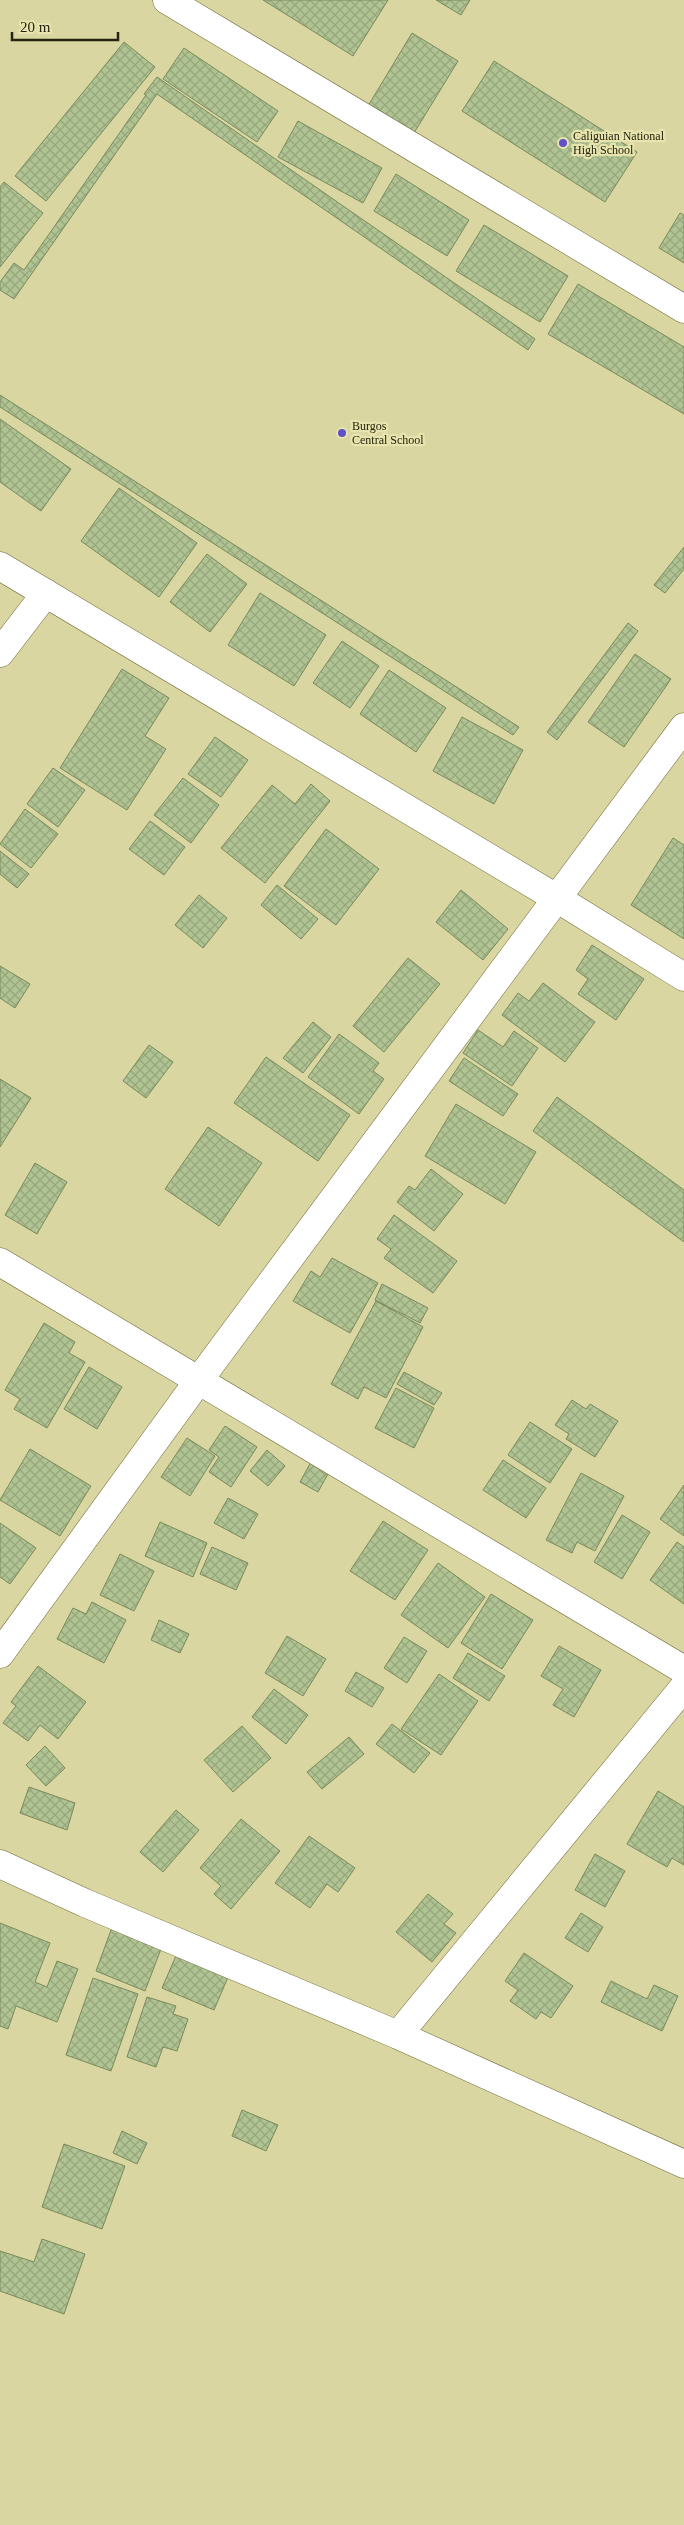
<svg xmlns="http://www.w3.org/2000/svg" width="684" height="2525" viewBox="0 0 684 2525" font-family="Georgia,serif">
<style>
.building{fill:url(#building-cross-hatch);stroke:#798a5b}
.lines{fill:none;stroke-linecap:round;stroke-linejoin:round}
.minor-casing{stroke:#6e6b39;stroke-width:29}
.minor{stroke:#fff;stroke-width:28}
.poi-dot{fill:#6250c9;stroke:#e7e4ae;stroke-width:2}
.labels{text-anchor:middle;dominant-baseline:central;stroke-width:4.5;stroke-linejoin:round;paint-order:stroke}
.poi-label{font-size:12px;fill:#25240f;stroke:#e7e4ae;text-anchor:start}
</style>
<defs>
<pattern id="building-cross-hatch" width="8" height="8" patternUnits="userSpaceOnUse" patternTransform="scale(1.25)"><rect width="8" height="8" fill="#b0c392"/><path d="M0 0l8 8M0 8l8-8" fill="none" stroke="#97a77d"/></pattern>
</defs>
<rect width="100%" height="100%" fill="#dad6a1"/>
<path class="building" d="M 263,0 L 388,0 L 353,56 Z
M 436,0 L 470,0 L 461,15 Z
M 412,33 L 458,61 L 414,133 L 368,106 Z
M 124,42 L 155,67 L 46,201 L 15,176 Z
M 184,48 L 278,111 L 257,142 L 163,79 Z
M 494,61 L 637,152 L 605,202 L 462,111 Z
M 157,77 L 535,339 L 528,350 L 157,94 L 14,299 L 0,290 L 0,282 L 14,263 L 24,270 L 146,95 L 144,94 Z
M 298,121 L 382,168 L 363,203 L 278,157 Z
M 396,174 L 469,220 L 447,256 L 374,211 Z
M 4,182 L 43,213 L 0,267 L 0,187 Z
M 680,213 L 684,215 L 684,263 L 659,248 Z
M 484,225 L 568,276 L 540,322 L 456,271 Z
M 578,284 L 684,347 L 684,414 L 548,334 Z
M 0,395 L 519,727 L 513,735 L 0,407 Z
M 0,419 L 71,469 L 41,511 L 0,482 Z
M 119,488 L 197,543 L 159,597 L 81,541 Z
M 684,547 L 684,569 L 665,593 L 654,585 Z
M 207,554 L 247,584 L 210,632 L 170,602 Z
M 260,593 L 326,635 L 294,686 L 228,645 Z
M 628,623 L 638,631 L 557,740 L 547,732 Z
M 342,641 L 379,666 L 350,708 L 313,683 Z
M 635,654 L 671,679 L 624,747 L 588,722 Z
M 122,669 L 169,698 L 145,736 L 166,749 L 127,810 L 60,768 Z
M 389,670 L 446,708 L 416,752 L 360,714 Z
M 462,717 L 523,750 L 494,804 L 433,771 Z
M 215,737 L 248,760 L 221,797 L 188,774 Z
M 53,768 L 85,790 L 58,827 L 27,804 Z
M 183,778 L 219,805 L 191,843 L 154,815 Z
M 311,784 L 330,801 L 265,883 L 221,848 L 272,785 L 295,804 Z
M 25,809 L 58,834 L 31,868 L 0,844 Z
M 150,821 L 185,847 L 164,875 L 129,849 Z
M 326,829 L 379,869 L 336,925 L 284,886 Z
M 673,838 L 684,845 L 684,939 L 631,905 Z
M 0,851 L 29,874 L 17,888 L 0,874 Z
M 277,885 L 318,919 L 301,939 L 261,905 Z
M 461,890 L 508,929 L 483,960 L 436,922 Z
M 199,895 L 227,918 L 203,948 L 175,925 Z
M 592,945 L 644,979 L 616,1020 L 578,994 L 588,979 L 576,970 Z
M 408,958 L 440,984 L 384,1052 L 353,1026 Z
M 0,966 L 30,984 L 15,1008 L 0,998 Z
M 543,983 L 595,1022 L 565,1062 L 502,1015 L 518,993 L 529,1001 Z
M 313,1022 L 331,1037 L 303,1073 L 283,1058 Z
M 478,1030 L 503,1047 L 514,1031 L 538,1048 L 512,1086 L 463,1053 Z
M 339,1034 L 379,1063 L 373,1071 L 384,1079 L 359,1114 L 308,1077 Z
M 149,1045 L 173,1062 L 146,1098 L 123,1081 Z
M 266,1057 L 350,1115 L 318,1161 L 234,1103 Z
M 464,1058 L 518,1094 L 503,1116 L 449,1081 Z
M 0,1079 L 31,1098 L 0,1147 Z
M 557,1097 L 684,1190 L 684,1242 L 533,1131 Z
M 456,1104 L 536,1152 L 505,1204 L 425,1156 Z
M 208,1127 L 262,1163 L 219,1226 L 165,1189 Z
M 35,1163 L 67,1182 L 37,1234 L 5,1215 Z
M 431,1169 L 463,1194 L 434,1231 L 397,1202 L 409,1186 L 415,1190 Z
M 394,1215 L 457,1261 L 433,1293 L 384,1258 L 391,1249 L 377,1239 Z
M 332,1258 L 378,1283 L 350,1333 L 293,1301 L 311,1271 L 320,1277 Z
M 382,1284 L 428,1308 L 420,1323 L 375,1300 Z
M 376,1301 L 423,1327 L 386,1398 L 364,1387 L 358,1399 L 331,1384 Z
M 44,1323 L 75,1342 L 69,1353 L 85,1362 L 47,1428 L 14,1409 L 20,1399 L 5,1390 Z
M 89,1367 L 122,1387 L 97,1429 L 64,1409 Z
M 404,1372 L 442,1393 L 434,1405 L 397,1384 Z
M 396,1388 L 434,1408 L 414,1448 L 375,1428 Z
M 572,1400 L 586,1409 L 590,1404 L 618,1421 L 595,1457 L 566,1439 L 569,1434 L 555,1425 Z
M 530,1422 L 572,1449 L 550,1483 L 508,1455 Z
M 225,1426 L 257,1447 L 231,1487 L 209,1472 L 219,1457 L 209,1450 Z
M 187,1438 L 215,1456 L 190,1496 L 161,1477 Z
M 30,1449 L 91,1486 L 60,1536 L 0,1500 Z
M 267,1450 L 285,1466 L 268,1486 L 250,1471 Z
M 503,1460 L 546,1488 L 526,1518 L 483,1490 Z
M 311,1462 L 329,1472 L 318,1492 L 300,1482 Z
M 581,1473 L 624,1496 L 595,1551 L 577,1542 L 572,1553 L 546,1540 Z
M 684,1485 L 684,1536 L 660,1519 Z
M 228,1498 L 258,1514 L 244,1539 L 214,1523 Z
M 622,1515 L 650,1532 L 622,1579 L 594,1562 Z
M 383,1521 L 428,1550 L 395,1600 L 350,1571 Z
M 160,1522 L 207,1543 L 193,1577 L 145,1556 Z
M 0,1523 L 36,1548 L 10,1584 L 0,1577 Z
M 677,1542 L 684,1547 L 684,1604 L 650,1580 Z
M 212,1547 L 248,1563 L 236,1590 L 200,1574 Z
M 120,1554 L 154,1571 L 134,1611 L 100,1595 Z
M 438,1563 L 485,1597 L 448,1648 L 401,1615 Z
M 491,1594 L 533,1620 L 502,1669 L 461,1643 Z
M 92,1602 L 126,1620 L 104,1663 L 57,1639 L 73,1608 L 86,1614 Z
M 159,1620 L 189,1634 L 180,1653 L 151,1640 Z
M 287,1636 L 326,1659 L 303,1696 L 265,1673 Z
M 404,1637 L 427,1651 L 407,1683 L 384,1668 Z
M 559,1646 L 601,1670 L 574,1717 L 553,1705 L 563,1689 L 541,1676 Z
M 468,1653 L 505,1676 L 489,1701 L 453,1678 Z
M 38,1666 L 86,1702 L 58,1739 L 40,1725 L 28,1741 L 3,1723 L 16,1706 L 11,1702 Z
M 356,1672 L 384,1688 L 372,1707 L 345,1691 Z
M 439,1674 L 478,1701 L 441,1755 L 401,1729 Z
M 274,1689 L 308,1715 L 286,1744 L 252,1717 Z
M 392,1724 L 430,1753 L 414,1773 L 376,1744 Z
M 242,1726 L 271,1758 L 233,1792 L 204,1760 Z
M 349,1737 L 364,1754 L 322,1789 L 307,1772 Z
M 45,1746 L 65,1768 L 46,1786 L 26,1765 Z
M 29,1787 L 75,1803 L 67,1830 L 20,1813 Z
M 658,1791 L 684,1807 L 684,1865 L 672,1858 L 667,1867 L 627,1844 Z
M 176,1810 L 199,1830 L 163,1872 L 140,1852 Z
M 241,1819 L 280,1851 L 231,1909 L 214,1894 L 221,1886 L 200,1868 Z
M 309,1836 L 355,1868 L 338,1892 L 327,1884 L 310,1908 L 275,1883 Z
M 595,1854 L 625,1871 L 605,1907 L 575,1890 Z
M 428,1894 L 453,1914 L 444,1924 L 456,1933 L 432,1962 L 396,1932 Z
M 581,1913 L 603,1927 L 588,1952 L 565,1938 Z
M 114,1922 L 164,1941 L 145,1991 L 96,1971 Z
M 0,1923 L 50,1943 L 35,1982 L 47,1987 L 57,1961 L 78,1969 L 57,2022 L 16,2006 L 8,2029 L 0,2026 Z
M 179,1949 L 231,1970 L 214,2010 L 162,1988 Z
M 524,1953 L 573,1986 L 551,2018 L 541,2012 L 536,2019 L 510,2001 L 518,1990 L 505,1981 Z
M 93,1978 L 138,1994 L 111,2071 L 66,2055 Z
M 611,1981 L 647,1999 L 654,1985 L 678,1996 L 662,2031 L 601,2002 Z
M 147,1997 L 176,2006 L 173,2014 L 188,2019 L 177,2051 L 163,2047 L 156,2067 L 127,2057 Z
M 242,2110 L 278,2125 L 266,2151 L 232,2136 Z
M 122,2131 L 147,2143 L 137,2164 L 113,2153 Z
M 64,2144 L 125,2166 L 102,2229 L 42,2207 Z
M 42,2239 L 85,2254 L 64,2314 L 0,2291 L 0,2251 L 34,2262 Z"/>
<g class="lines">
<g class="minor-casing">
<path id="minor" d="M 167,0 L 684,309
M 0,566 L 558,899 L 684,977
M 0,653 L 46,593
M 0,1262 L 684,1670
M 0,1654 L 199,1380 L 684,727
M 0,1864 L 85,1903 L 398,2035 L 684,2164
M 398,2035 L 684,1687"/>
</g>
<use href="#minor" class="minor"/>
</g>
<g class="poi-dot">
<circle cx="563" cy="143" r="5"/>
<circle cx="342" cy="433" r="5"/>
</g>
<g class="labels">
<g class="poi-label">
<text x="573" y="136">Caliguian National<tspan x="573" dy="14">High School</tspan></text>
<text x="352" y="426">Burgos<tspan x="352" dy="14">Central School</tspan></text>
</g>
</g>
<path d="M12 32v8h106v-8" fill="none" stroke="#25240f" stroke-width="2.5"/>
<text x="20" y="32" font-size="15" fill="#25240f" stroke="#e7e4ae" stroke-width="4" paint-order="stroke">20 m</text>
</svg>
